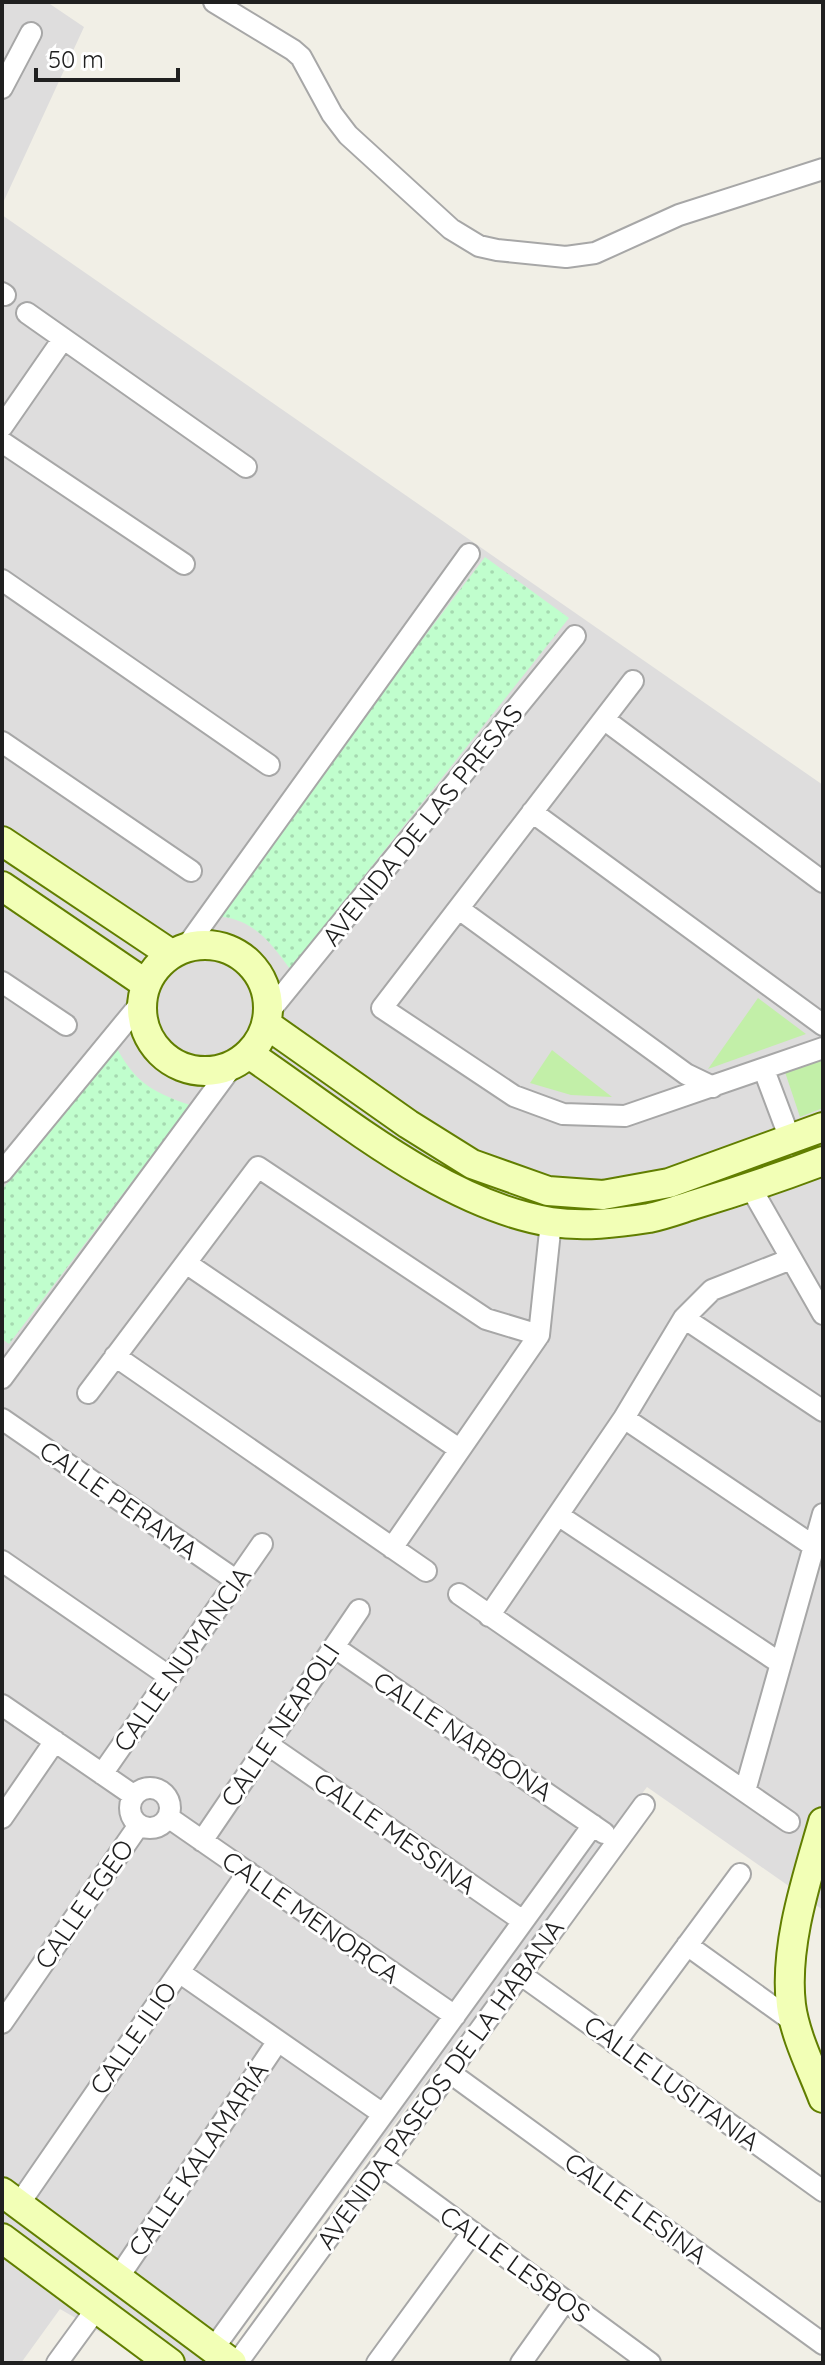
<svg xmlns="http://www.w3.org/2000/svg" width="825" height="2365" viewBox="0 0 825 2365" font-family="Quicksand,sans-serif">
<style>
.residential{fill:#dedddd}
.grass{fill:#c2efa8}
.park{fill:url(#park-dots)}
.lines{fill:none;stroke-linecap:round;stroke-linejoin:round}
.street-casing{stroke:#a7a7a7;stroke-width:24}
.secondary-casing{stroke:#617e00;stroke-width:32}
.street{stroke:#fff;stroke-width:20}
.secondary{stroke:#f2ffb6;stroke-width:28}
.labels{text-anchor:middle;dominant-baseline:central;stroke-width:6;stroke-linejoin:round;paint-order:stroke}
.street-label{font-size:26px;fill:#202020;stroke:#fff}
</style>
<defs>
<pattern id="park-dots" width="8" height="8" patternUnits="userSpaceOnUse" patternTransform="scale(2)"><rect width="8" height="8" fill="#c0fecd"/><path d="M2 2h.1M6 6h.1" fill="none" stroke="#a5d9b0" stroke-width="1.8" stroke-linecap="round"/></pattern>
</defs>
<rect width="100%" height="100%" fill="#f1efe6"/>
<path class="residential" d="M 2,2 L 47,2 L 84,27 L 2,205 Z
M 2,215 L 823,785 L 823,1910 L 647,1787 L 215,2363 L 153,2363 L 60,2309 L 21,2363 L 2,2363 Z"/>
<path class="grass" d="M 758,998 L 806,1034 L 708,1069 Z
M 552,1050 L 612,1097 L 571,1095 L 530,1083 Z
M 823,1060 L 823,1108 L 800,1117 L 785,1072 Z"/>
<path class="park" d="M 485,557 L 569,618 L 290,969 C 272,944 255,921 223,917 L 218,908 Z
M 114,1043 C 134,1081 149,1091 190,1105 L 9,1344 L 2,1339 L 2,1190 Z"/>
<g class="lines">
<g class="street-casing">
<path id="street" d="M 214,2 L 293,50 L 301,57 L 332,114 L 348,135 L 451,229 L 479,246 L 497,250 L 566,257 L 595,253 L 679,215 L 823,169
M 2,88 L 31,33
M 2,293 L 5,295
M 27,313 L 246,467
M 2,427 L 63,339
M 2,442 L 184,564
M 2,580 L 269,765
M 633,681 L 382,1008 L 514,1096 L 563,1114 L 625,1116 L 823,1048
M 605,720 L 823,882
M 2,742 L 191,871
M 532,812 L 823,1025
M 459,909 L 686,1074 L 713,1087
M 186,947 L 469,554
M 2,982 L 66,1025
M 268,1013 L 575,636
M 764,1070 L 790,1139
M 2,1172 L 141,1003
M 751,1188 L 823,1314
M 186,1263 L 459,1449
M 684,1318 L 823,1411
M 115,1356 L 426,1571
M 2,1378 L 233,1065
M 88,1393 L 258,1167 L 486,1319 L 539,1335
M 624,1418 L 812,1545
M 2,1419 L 237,1581
M 558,1515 L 780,1663
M 392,1548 L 539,1335 L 551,1222
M 2,1561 L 170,1677
M 459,1594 L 789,1822
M 489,1616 L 624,1418 L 684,1318 L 712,1290 L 791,1259
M 334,1647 L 604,1833
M 2,1705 L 133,1795
M 267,1744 L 523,1921
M 102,1774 L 262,1544
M130 1808a20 20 0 1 1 40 0a20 20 0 1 1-40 0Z
M 745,1791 L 823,1514
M 168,1817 L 455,2016
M 2,1818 L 55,1741
M 202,1841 L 359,1610
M 687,1945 L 794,2022
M 179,1972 L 383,2114
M 520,1974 L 823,2191
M 2,2023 L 139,1825
M 615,2043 L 740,1874
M 449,2072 L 823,2344
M 381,2165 L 650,2363
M 19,2204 L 248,1872
M 118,2278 L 278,2041
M 213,2349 L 593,1825
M 57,2363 L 97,2308
M 237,2363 L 644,1805
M 377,2363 L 472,2233
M 521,2363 L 565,2301"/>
</g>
<g class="secondary-casing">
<path id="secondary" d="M 2,841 L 171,954
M 2,886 L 146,984
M142 1008a63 63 0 1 1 126 0a63 63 0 1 1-126 0Z
M 266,1024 L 408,1124 L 472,1164 L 548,1191 L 603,1195 L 669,1183 L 823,1127
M 249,1054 C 338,1114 444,1205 551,1222 C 583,1227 617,1223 649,1218 C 664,1215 680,1209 696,1204 C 739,1191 781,1177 823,1161
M 823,1822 C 807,1878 784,1946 791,2005 C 795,2036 812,2069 823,2098
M 2,2192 L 232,2363
M 2,2238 L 170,2363"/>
</g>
<use href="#street" class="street"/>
<use href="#secondary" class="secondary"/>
</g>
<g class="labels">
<g class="street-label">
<text transform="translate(422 825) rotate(-51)">AVENIDA DE LAS PRESAS</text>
<text transform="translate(119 1500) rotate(35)">CALLE PERAMA</text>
<text transform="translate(182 1659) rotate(-55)">CALLE NUMANCIA</text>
<text transform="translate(280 1725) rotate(-56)">CALLE NEAPOLI</text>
<text transform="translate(463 1736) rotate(34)">CALLE NARBONA</text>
<text transform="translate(395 1833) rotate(35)">CALLE MESSINA</text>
<text transform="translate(84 1904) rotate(-55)">CALLE EGEO</text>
<text transform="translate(311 1917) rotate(35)">CALLE MENORCA</text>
<text transform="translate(133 2038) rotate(-55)">CALLE ILIO</text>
<text transform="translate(672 2083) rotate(36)">CALLE LUSITANIA</text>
<text transform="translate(440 2084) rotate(-54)">AVENIDA PASEOS DE LA HABANA</text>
<text transform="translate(198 2159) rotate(-56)">CALLE KALAMARIÁ</text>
<text transform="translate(636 2208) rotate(36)">CALLE LESINA</text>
<text transform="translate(515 2264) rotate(36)">CALLE LESBOS</text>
</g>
</g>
<rect width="825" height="2365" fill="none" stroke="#202020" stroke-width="8"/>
<path d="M36 68v12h142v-12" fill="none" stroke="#202020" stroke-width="4"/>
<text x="48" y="68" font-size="24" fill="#202020" stroke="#ffffff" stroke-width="6" paint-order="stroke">50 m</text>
</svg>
